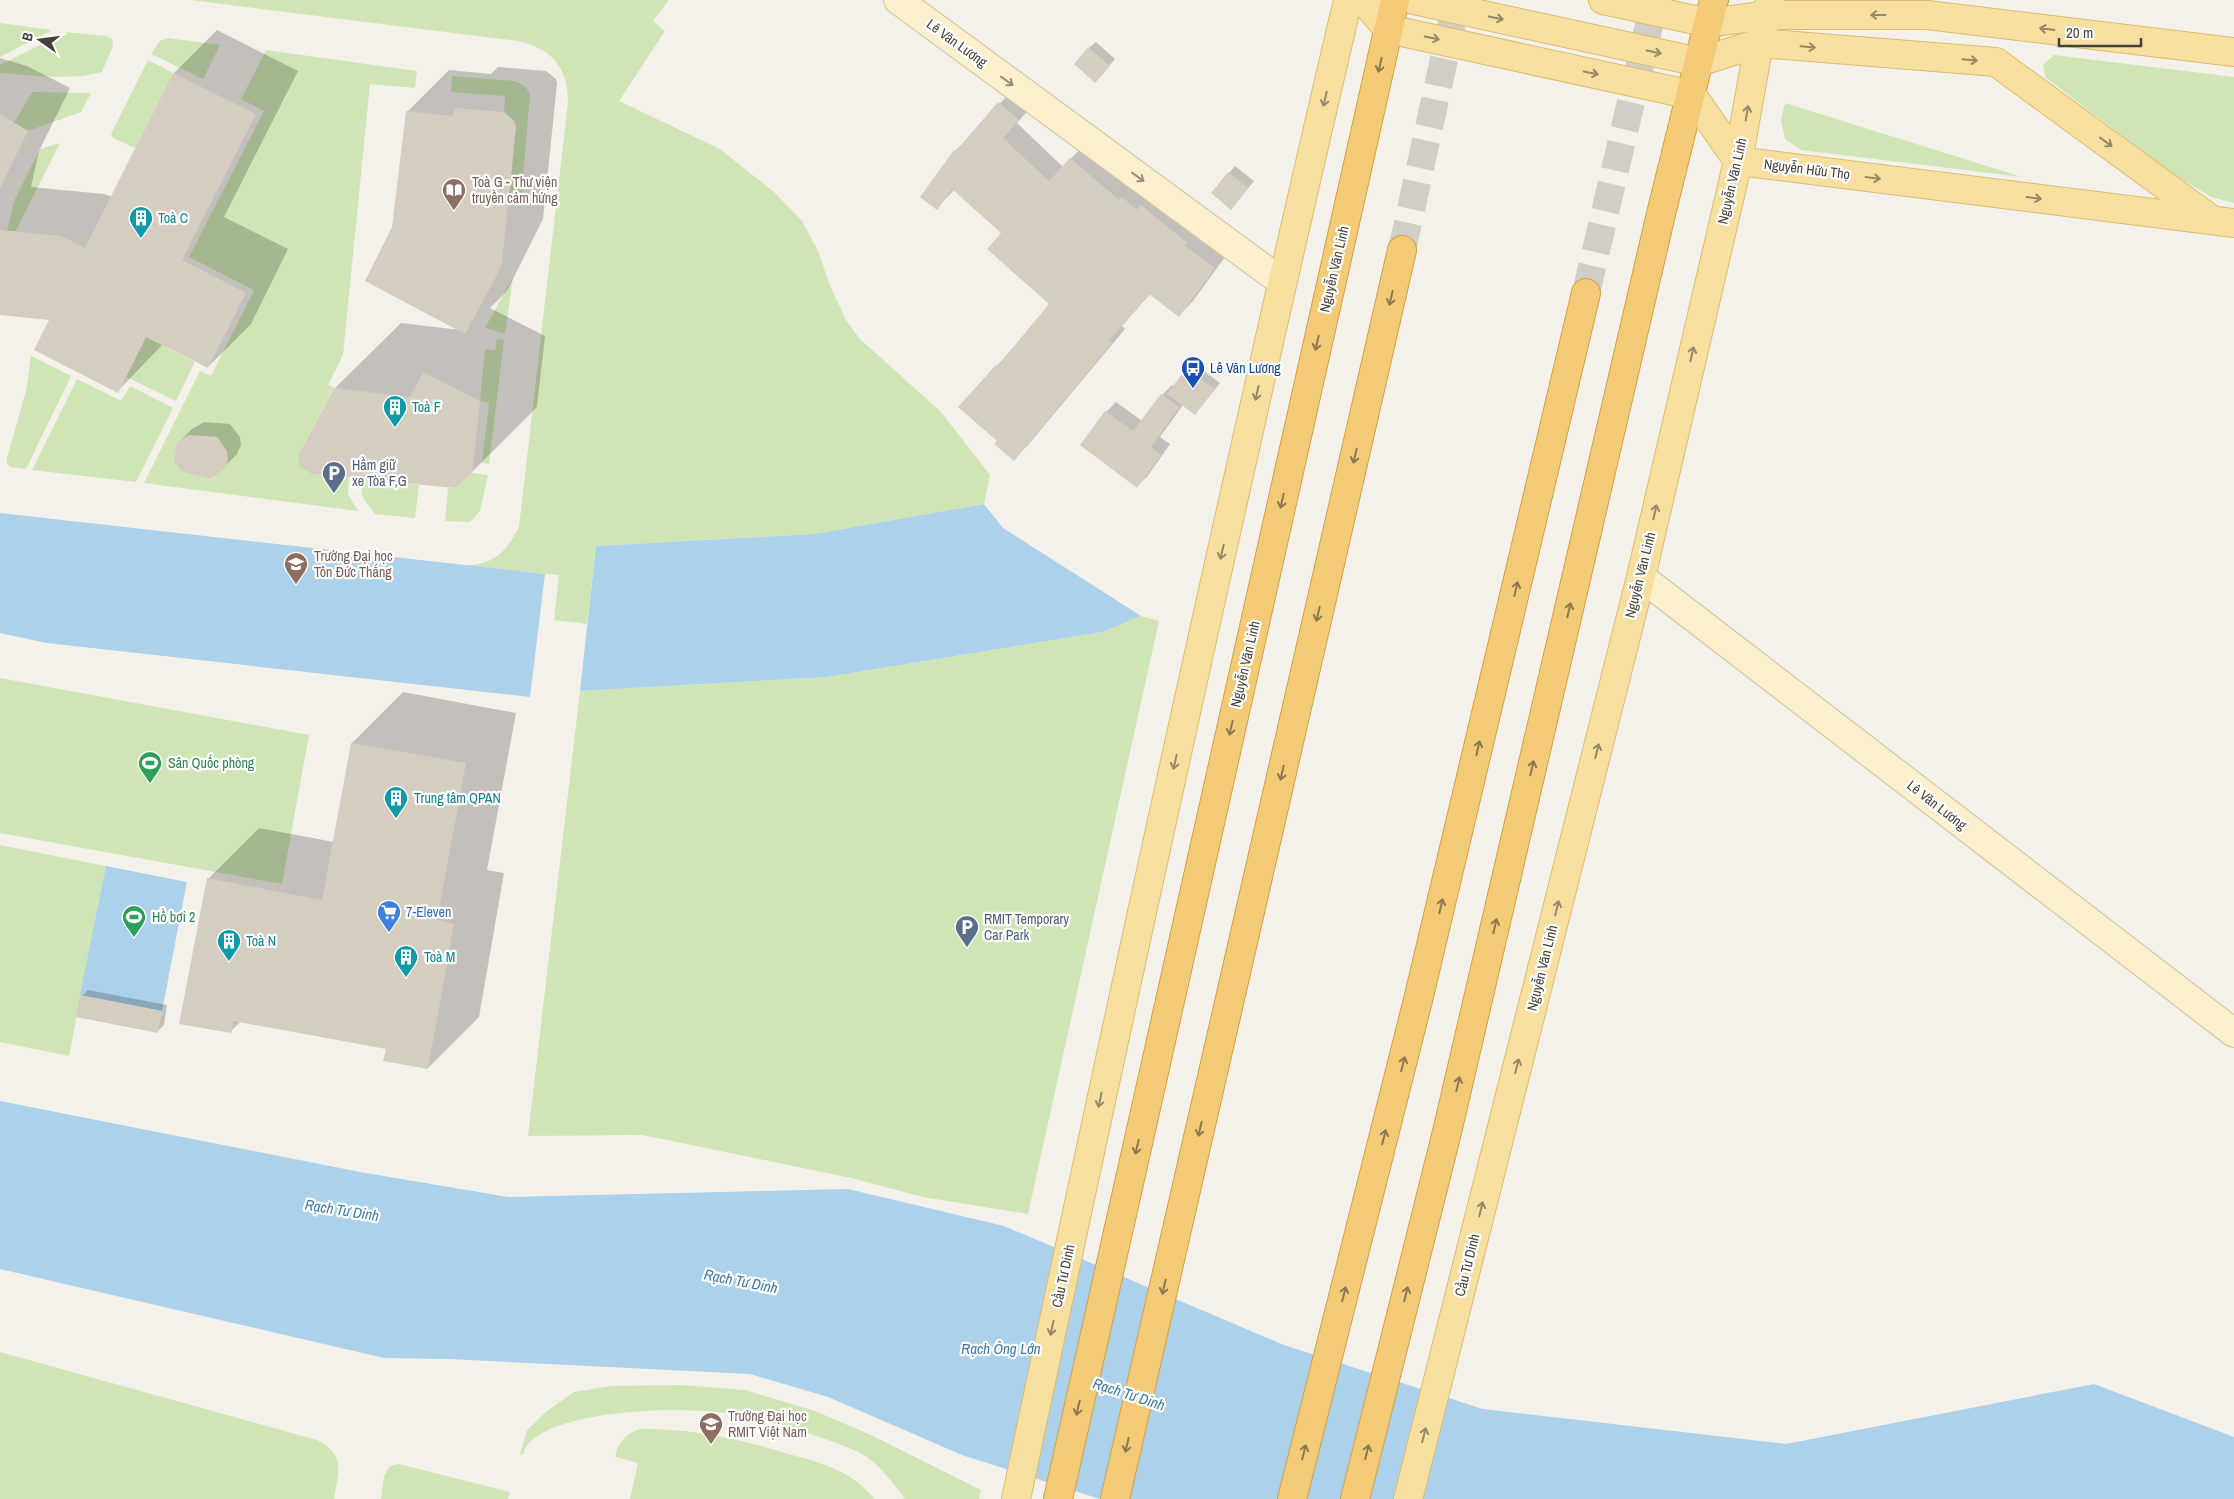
<svg xmlns="http://www.w3.org/2000/svg" width="2234" height="1499" viewBox="0 0 2234 1499" font-family="'Archivo Narrow',sans-serif">
<style>
.green{fill:#cfe5b6}
.water{fill:#acd1eb}
.shadow{fill:#0003}
.building{fill:#d5cdc0}
.lines{fill:none;stroke-linecap:round;stroke-linejoin:round}
.highway-tunnel{stroke:#d1cec7;stroke-width:28;stroke-dasharray:28 14;stroke-linecap:butt}
.secondary-casing{stroke:#d0c39d;stroke-width:30}
.primary-casing{stroke:#dbbc71;stroke-width:30}
.highway-casing{stroke:#d2a046;stroke-width:30}
.secondary{stroke:#fbf0cd;stroke-width:28}
.primary{stroke:#f7dfa0;stroke-width:28}
.highway{stroke:#f3cb76;stroke-width:28}
.oneway{stroke:#968967}
.oneway2{stroke:#8c7951}
.oneway3{stroke:#98907c}
.labels{text-anchor:middle;dominant-baseline:central;stroke-width:4.5;stroke-linejoin:round;paint-order:stroke}
.street-label{font-size:14px;fill:#474239;stroke:#fff}
.education-label{font-size:14px;fill:#785e54;stroke:#fff;text-anchor:start}
.culture-label{font-size:14px;fill:#0d838f;stroke:#fff;text-anchor:start}
.transit-label{font-size:14px;fill:#164399;stroke:#fff;text-anchor:start}
.service-label{font-size:14px;fill:#4e5e75;stroke:#fff;text-anchor:start}
.leisure-label{font-size:14px;fill:#27864d;stroke:#fff;text-anchor:start}
.shop-label{font-size:14px;fill:#366cbe;stroke:#fff;text-anchor:start}
.water-label{font-size:15px;font-style:italic;fill:#397aac;stroke:#fff}
</style>
<rect width="100%" height="100%" fill="#f4f1ea"/>
<path class="green" d="M 191,0 L 669,0 L 653,21 L 665,31 L 619,101 L 720,149 L 774,192 L 802,221 L 818,251 L 831,288 L 846,320 L 859,338 L 941,412 L 990,475 L 984,504 L 814,534 L 596,546 L 587,624 L 554,620 L 559,575 L 458,566 C 491,565 504,557 519,527 L 568,102 C 568,68 552,49 519,41 Z
M 0,23 L 52,30 L 0,57 Z
M 66,32 L 106,36 L 112,39 L 113,46 L 102,72 C 73,81 30,75 0,73 L 0,65 Z
M 168,38 L 220,45 L 203,79 L 151,54 L 160,41 Z
M 266,50 L 417,71 L 415,88 L 370,84 L 343,355 L 328,385 L 334,387 L 299,454 L 298,460 L 300,467 L 311,474 L 349,478 L 348,494 L 358,511 L 144,483 L 200,371 L 211,376 L 254,290 L 189,257 L 264,111 L 241,99 Z
M 2054,55 L 2234,77 L 2234,203 L 2211,197 L 2173,174 L 2045,77 L 2043,65 Z
M 148,60 L 173,73 L 135,148 L 113,138 L 111,134 Z
M 452,76 L 515,81 L 526,87 L 530,95 L 521,202 L 509,201 L 516,126 L 514,121 L 504,112 L 505,96 L 451,92 Z
M 32,92 L 91,93 L 81,112 L 28,131 L 14,123 Z
M 1785,103 L 2022,177 L 1801,150 L 1785,139 L 1781,120 Z
M 60,143 L 16,231 L 7,231 L 14,201 L 40,149 Z
M 513,277 L 505,334 L 485,328 Z
M 146,337 L 195,362 L 176,401 L 126,377 Z
M 497,339 L 504,340 L 489,464 L 482,463 L 489,403 L 480,401 L 485,349 L 495,350 Z
M 31,356 L 71,376 L 26,469 L 10,467 L 7,463 L 7,458 L 26,391 Z
M 77,379 L 121,401 L 130,386 L 173,408 L 136,482 L 32,470 Z
M 472,473 L 488,475 L 480,511 L 470,522 L 445,521 L 448,488 L 455,488 Z
M 362,479 L 419,485 L 415,518 L 375,514 C 364,500 360,497 362,479 Z
M 1141,616 L 1159,621 L 1028,1214 L 923,1197 L 851,1178 L 643,1135 L 528,1136 L 580,691 L 827,677 L 1102,632 Z
M 0,678 L 309,735 L 282,884 L 0,833 Z
M 0,845 L 106,866 L 69,1056 L 0,1042 Z
M 0,1352 L 317,1440 C 347,1456 338,1471 334,1499 L 0,1499 Z
M 682,1385 L 745,1390 L 815,1411 L 871,1435 L 981,1490 L 979,1499 L 905,1499 C 893,1483 878,1462 860,1453 C 825,1436 764,1419 725,1413 C 680,1407 564,1409 530,1442 C 526,1445 525,1450 522,1455 L 520,1455 L 527,1430 L 547,1411 L 574,1392 L 611,1386 Z
M 639,1429 C 690,1428 740,1439 789,1454 C 807,1459 826,1464 843,1473 C 855,1479 866,1489 875,1499 L 630,1499 L 638,1463 L 615,1457 C 619,1441 624,1436 639,1429 Z
M 399,1464 L 510,1492 L 508,1499 L 381,1499 L 384,1476 L 390,1466 Z"/>
<path class="water" d="M 984,504 L 1003,528 L 1141,616 L 1102,632 L 827,677 L 580,691 L 596,546 L 814,534 Z
M 0,513 L 545,574 L 530,697 L 47,643 L 0,633 Z
M 106,866 L 187,882 L 162,1011 L 80,995 Z
M 0,1101 L 360,1172 L 508,1197 L 848,1189 L 1004,1226 L 1284,1345 L 1483,1409 L 1786,1444 L 2094,1384 L 2234,1437 L 2234,1499 L 1100,1499 L 962,1455 L 828,1397 L 750,1374 L 449,1359 L 384,1358 L 0,1269 Z"/>
<path class="shadow" d="M 217,30 L 298,71 L 224,217 L 288,249 L 251,324 L 208,367 L 163,344 L 118,391 L 51,319 L 0,313 L 0,58 L 27,66 L 70,88 L 39,151 L 31,187 L 104,194 L 112,197 L 174,73 Z
M 1096,42 L 1115,59 L 1101,75 L 1089,48 Z
M 498,67 L 546,71 L 556,79 L 557,84 L 543,219 L 507,291 L 490,308 L 545,336 L 537,407 L 471,473 L 335,388 L 401,323 L 460,330 L 393,228 L 408,111 L 449,70 L 491,74 Z
M 1014,88 L 1033,105 L 1017,123 L 1063,167 L 1085,144 L 1228,253 L 1193,301 L 1179,315 L 1150,294 L 1122,326 L 1125,329 L 1028,445 L 1014,459 L 998,441 L 997,366 L 1051,304 L 1002,233 L 955,189 L 937,208 L 922,197 L 955,151 L 970,137 Z
M 1235,166 L 1254,181 L 1237,202 L 1229,173 Z
M 1193,363 L 1220,383 L 1195,414 L 1183,405 L 1160,437 L 1170,444 L 1147,477 L 1137,486 L 1106,412 L 1116,402 L 1142,421 L 1162,395 L 1172,385 L 1174,386 Z
M 204,422 L 230,424 L 240,437 L 241,445 L 237,454 L 223,468 L 178,443 L 192,429 Z
M 403,692 L 516,713 L 487,870 L 504,873 L 479,1017 L 428,1068 L 387,1048 L 241,1021 L 230,1032 L 208,879 L 259,828 L 334,842 L 352,743 Z
M 88,990 L 167,1005 L 164,1025 L 157,1032 L 82,996 Z"/>
<path class="building" d="M 1088,47 L 1110,66 L 1095,83 L 1074,64 Z
M 173,73 L 256,114 L 182,260 L 246,293 L 208,368 L 146,337 L 118,393 L 34,350 L 49,320 L 0,315 L 0,230 L 61,236 L 85,248 Z
M 998,102 L 1019,120 L 1003,138 L 1049,181 L 1070,158 L 1119,200 L 1122,197 L 1137,210 L 1141,205 L 1187,243 L 1185,246 L 1215,268 L 1179,317 L 1149,294 L 1109,341 L 1112,343 L 1014,461 L 994,444 L 997,441 L 958,407 L 996,365 L 998,366 L 1049,304 L 987,249 L 1001,233 L 952,189 L 937,210 L 920,197 L 954,150 L 956,151 Z
M 456,108 L 504,112 L 514,121 L 516,126 L 502,262 L 498,273 L 465,334 L 365,281 L 392,227 L 406,111 L 452,116 Z
M 0,114 L 28,131 L 0,188 Z
M 1228,172 L 1248,188 L 1231,210 L 1211,193 Z
M 1186,369 L 1215,389 L 1195,415 L 1167,394 Z
M 423,372 L 480,401 L 472,473 L 455,488 L 311,474 L 300,467 L 298,460 L 299,454 L 334,388 L 410,397 Z
M 1161,394 L 1179,407 L 1151,447 L 1161,455 L 1137,488 L 1080,445 L 1105,411 L 1133,431 Z
M 189,435 L 217,437 L 227,451 L 228,460 L 224,469 L 210,479 L 181,471 L 174,461 L 177,442 Z
M 351,743 L 466,763 L 437,920 L 454,924 L 428,1069 L 383,1061 L 386,1049 L 233,1021 L 231,1033 L 179,1024 L 207,878 L 322,900 Z
M 80,995 L 162,1011 L 158,1033 L 76,1017 Z"/>
<g class="lines">
<path class="highway-tunnel" d="M 1402,250 L 1457,0
M 1586,293 L 1655,0"/>
<g class="secondary-casing">
<path id="secondary" d="M 898,0 L 1282,282
M 1641,577 L 2234,1033"/>
</g>
<g class="primary-casing">
<path id="primary" d="M 1363,0 L 1388,29 L 1692,95 L 1738,161 L 2234,223
M 1414,0 L 1699,62 L 1759,43 L 1996,62 L 2212,220
M 1603,0 L 1709,23 L 1767,15 L 1927,15 L 2234,52
M 1016,1499 C 1122,998 1231,498 1348,0
M 1408,1499 L 1641,577 L 1738,161 L 1759,43 L 1770,0"/>
</g>
<g class="highway-casing">
<path id="highway" d="M 1058,1499 L 1395,0
M 1115,1499 L 1402,250
M 1292,1499 L 1418,1000 L 1586,293
M 1355,1499 L 1447,1132 L 1661,214 L 1714,0"/>
</g>
<use href="#secondary" class="secondary"/>
<use href="#primary" class="primary"/>
<use href="#highway" class="highway"/>
</g>
<defs><path id="oneway-shaft" d="M-6 0H5M1.5-3L5.5 0L1.5 3" fill="none" stroke-width="1.6" stroke-linecap="round" stroke-linejoin="round" transform="scale(1.25)"/></defs>
<g class="oneway">
<use href="#oneway-shaft" transform="translate(1878 15) rotate(-180)"/>
<use href="#oneway-shaft" transform="translate(1496 18) rotate(12)"/>
<use href="#oneway-shaft" transform="translate(2047 29) rotate(-173)"/>
<use href="#oneway-shaft" transform="translate(1432 38) rotate(12)"/>
<use href="#oneway-shaft" transform="translate(1808 47) rotate(5)"/>
<use href="#oneway-shaft" transform="translate(1654 52) rotate(12)"/>
<use href="#oneway-shaft" transform="translate(1970 60) rotate(5)"/>
<use href="#oneway-shaft" transform="translate(1591 73) rotate(12)"/>
<use href="#oneway-shaft" transform="translate(1325 99) rotate(103)"/>
<use href="#oneway-shaft" transform="translate(1747 113) rotate(-80)"/>
<use href="#oneway-shaft" transform="translate(2106 142) rotate(36)"/>
<use href="#oneway-shaft" transform="translate(1873 178) rotate(7)"/>
<use href="#oneway-shaft" transform="translate(2034 198) rotate(7)"/>
<use href="#oneway-shaft" transform="translate(1692 354) rotate(-77)"/>
<use href="#oneway-shaft" transform="translate(1257 393) rotate(103)"/>
<use href="#oneway-shaft" transform="translate(1655 512) rotate(-77)"/>
<use href="#oneway-shaft" transform="translate(1222 552) rotate(103)"/>
<use href="#oneway-shaft" transform="translate(1597 751) rotate(-76)"/>
<use href="#oneway-shaft" transform="translate(1175 762) rotate(103)"/>
<use href="#oneway-shaft" transform="translate(1557 908) rotate(-76)"/>
<use href="#oneway-shaft" transform="translate(1517 1066) rotate(-76)"/>
<use href="#oneway-shaft" transform="translate(1100 1100) rotate(102)"/>
<use href="#oneway-shaft" transform="translate(1481 1209) rotate(-76)"/>
<use href="#oneway-shaft" transform="translate(1052 1328) rotate(102)"/>
<use href="#oneway-shaft" transform="translate(1424 1435) rotate(-76)"/>
</g>
<g class="oneway2">
<use href="#oneway-shaft" transform="translate(1380 65) rotate(103)"/>
<use href="#oneway-shaft" transform="translate(1391 298) rotate(103)"/>
<use href="#oneway-shaft" transform="translate(1317 343) rotate(103)"/>
<use href="#oneway-shaft" transform="translate(1355 456) rotate(103)"/>
<use href="#oneway-shaft" transform="translate(1282 501) rotate(103)"/>
<use href="#oneway-shaft" transform="translate(1516 589) rotate(-77)"/>
<use href="#oneway-shaft" transform="translate(1569 610) rotate(-77)"/>
<use href="#oneway-shaft" transform="translate(1318 614) rotate(103)"/>
<use href="#oneway-shaft" transform="translate(1231 728) rotate(103)"/>
<use href="#oneway-shaft" transform="translate(1478 748) rotate(-77)"/>
<use href="#oneway-shaft" transform="translate(1532 768) rotate(-77)"/>
<use href="#oneway-shaft" transform="translate(1282 773) rotate(103)"/>
<use href="#oneway-shaft" transform="translate(1441 906) rotate(-77)"/>
<use href="#oneway-shaft" transform="translate(1495 926) rotate(-77)"/>
<use href="#oneway-shaft" transform="translate(1403 1064) rotate(-76)"/>
<use href="#oneway-shaft" transform="translate(1458 1084) rotate(-77)"/>
<use href="#oneway-shaft" transform="translate(1200 1129) rotate(103)"/>
<use href="#oneway-shaft" transform="translate(1384 1137) rotate(-76)"/>
<use href="#oneway-shaft" transform="translate(1137 1147) rotate(103)"/>
<use href="#oneway-shaft" transform="translate(1164 1287) rotate(103)"/>
<use href="#oneway-shaft" transform="translate(1344 1294) rotate(-76)"/>
<use href="#oneway-shaft" transform="translate(1406 1294) rotate(-76)"/>
<use href="#oneway-shaft" transform="translate(1078 1408) rotate(103)"/>
<use href="#oneway-shaft" transform="translate(1127 1445) rotate(103)"/>
<use href="#oneway-shaft" transform="translate(1304 1452) rotate(-76)"/>
<use href="#oneway-shaft" transform="translate(1367 1452) rotate(-76)"/>
</g>
<g class="oneway3">
<use href="#oneway-shaft" transform="translate(1007 81) rotate(36)"/>
<use href="#oneway-shaft" transform="translate(1138 177) rotate(36)"/>
</g>
<defs>
<g id="library-pin" transform="scale(1.25)"><path d="M0 17L-7.5 6A9.5 9.5 0 1 1 7.5 6Z" fill="#8d6e63" stroke="#fff"/><path d="M-6-4Q-3-5.5-.7-3.5V5Q-3 3-6 4ZM6-4Q3-5.5 .7-3.5V5Q3 3 6 4Z" fill="#fff"/></g>
<g id="building-pin" transform="scale(1.25)"><path d="M0 17L-7.5 6A9.5 9.5 0 1 1 7.5 6Z" fill="#0f9aa8" stroke="#fff"/><path d="M-4-6H4V6H1V3H-1V6H-4ZM-2.5-4.3h1.7v1.8h-1.7ZM.8-4.3h1.7v1.8H.8ZM-2.5-1h1.7V.8h-1.7ZM.8-1h1.7V.8H.8Z" fill="#fff"/></g>
<g id="bus-pin" transform="scale(1.25)"><path d="M0 17L-7.5 6A9.5 9.5 0 1 1 7.5 6Z" fill="#1a4fb4" stroke="#fff"/><path d="M-5-6H5V4H4V6H2V4H-2V6H-4V4H-5ZM-3.5-4V0h7V-4ZM-3.5 1.2v1.5H-2V1.2ZM2 1.2v1.5H3.5V1.2Z" fill="#fff"/></g>
<g id="parking-pin" transform="scale(1.25)"><path d="M0 17L-7.5 6A9.5 9.5 0 1 1 7.5 6Z" fill="#5c6f8a" stroke="#fff"/><path d="M-3.5-5.5H1a3.5 3.5 0 0 1 0 7H-1V5.5H-3.5ZM-1-3.4V-.6H.8a1.4 1.4 0 0 0 0-2.8Z" fill="#fff"/></g>
<g id="university-pin" transform="scale(1.25)"><path d="M0 17L-7.5 6A9.5 9.5 0 1 1 7.5 6Z" fill="#8d6e63" stroke="#fff"/><path d="M0-5L7-2L0 1L-7-2ZM-4 1L0 2.5L4 1V4Q0 6-4 4Z" fill="#fff"/></g>
<g id="stadium-pin" transform="scale(1.25)"><path d="M0 17L-7.5 6A9.5 9.5 0 1 1 7.5 6Z" fill="#2e9e5b" stroke="#fff"/><path d="M0-5a6.5 5 0 1 0 0 10a6.5 5 0 1 0 0-10ZM-3.5-1.8h7v3.6h-7Z" fill="#fff"/></g>
<g id="supermarket-pin" transform="scale(1.25)"><path d="M0 17L-7.5 6A9.5 9.5 0 1 1 7.5 6Z" fill="#3f7fe0" stroke="#fff"/><path d="M-6-5.5h2.5l.6 2H6L4.5 2H-2.5L-4.4-4H-6ZM-1.5 3.2a1.3 1.3 0 1 0 .1 0ZM3 3.2a1.3 1.3 0 1 0 .1 0Z" fill="#fff"/></g>
</defs>
<g fill-rule="evenodd">
<use href="#library-pin" x="454" y="190"/>
<use href="#building-pin" x="141" y="218"/>
<use href="#bus-pin" x="1193" y="368"/>
<use href="#building-pin" x="395" y="407"/>
<use href="#parking-pin" x="334" y="473"/>
<use href="#university-pin" x="296" y="564"/>
<use href="#stadium-pin" x="150" y="763"/>
<use href="#building-pin" x="396" y="798"/>
<use href="#supermarket-pin" x="389" y="912"/>
<use href="#stadium-pin" x="134" y="917"/>
<use href="#parking-pin" x="967" y="927"/>
<use href="#building-pin" x="229" y="941"/>
<use href="#building-pin" x="406" y="957"/>
<use href="#university-pin" x="711" y="1424"/>
</g>
<g class="labels">
<g class="street-label">
<text transform="translate(957 43) rotate(36)">Lê Văn Lương</text>
<text transform="translate(1807 169) rotate(7)">Nguyễn Hữu Thọ</text>
<text transform="translate(1732 181) rotate(-77)">Nguyễn Văn Linh</text>
<text transform="translate(1334 269) rotate(-77)">Nguyễn Văn Linh</text>
<text transform="translate(1640 575) rotate(-76)">Nguyễn Văn Linh</text>
<text transform="translate(1245 664) rotate(-77)">Nguyễn Văn Linh</text>
<text transform="translate(1937 805) rotate(38)">Lê Văn Lương</text>
<text transform="translate(1542 968) rotate(-76)">Nguyễn Văn Linh</text>
<text transform="translate(1467 1265) rotate(-76)">Cầu Tư Dinh</text>
<text transform="translate(1063 1276) rotate(-78)">Cầu Tư Dinh</text>
</g>
<g class="education-label">
<text x="472" y="182">Toà G - Thư viện<tspan x="472" dy="16">truyền cảm hứng</tspan></text>
<text x="314" y="556">Trường Đại học<tspan x="314" dy="16">Tôn Đức Thắng</tspan></text>
<text x="728" y="1416">Trường Đại học<tspan x="728" dy="16">RMIT Việt Nam</tspan></text>
</g>
<g class="culture-label">
<text x="158" y="218">Toà C</text>
<text x="412" y="407">Toà F</text>
<text x="414" y="798">Trung tâm QPAN</text>
<text x="246" y="941">Toà N</text>
<text x="424" y="957">Toà M</text>
</g>
<g class="transit-label">
<text x="1210" y="368">Lê Văn Lương</text>
</g>
<g class="service-label">
<text x="352" y="465">Hầm giữ<tspan x="352" dy="16">xe Tòa F,G</tspan></text>
<text x="984" y="919">RMIT Temporary<tspan x="984" dy="16">Car Park</tspan></text>
</g>
<g class="leisure-label">
<text x="168" y="763">Sân Quốc phòng</text>
<text x="152" y="917">Hồ bơi 2</text>
</g>
<g class="shop-label">
<text x="406" y="912">7-Eleven</text>
</g>
<g class="water-label">
<text transform="translate(342 1210) rotate(9)">Rạch Tư Dinh</text>
<text transform="translate(741 1281) rotate(11)">Rạch Tư Dinh</text>
<text x="1001" y="1348">Rạch Ông Lớn</text>
<text transform="translate(1129 1394) rotate(18)">Rạch Tư Dinh</text>
</g>
</g>
<g transform="translate(40 40) rotate(284)" stroke="#ffffff" stroke-width="4" paint-order="stroke">
<path d="M0-4L9 19L0 12L-9 19Z" fill="#474239"/>
<text y="-8" font-size="14" font-weight="bold" text-anchor="middle" fill="#474239">B</text>
</g>
<path d="M2059 38v8h82v-8" fill="none" stroke="#474239" stroke-width="2.5"/>
<text x="2066" y="38" font-size="15" fill="#474239" stroke="#ffffff" stroke-width="4" paint-order="stroke">20 m</text>
</svg>
